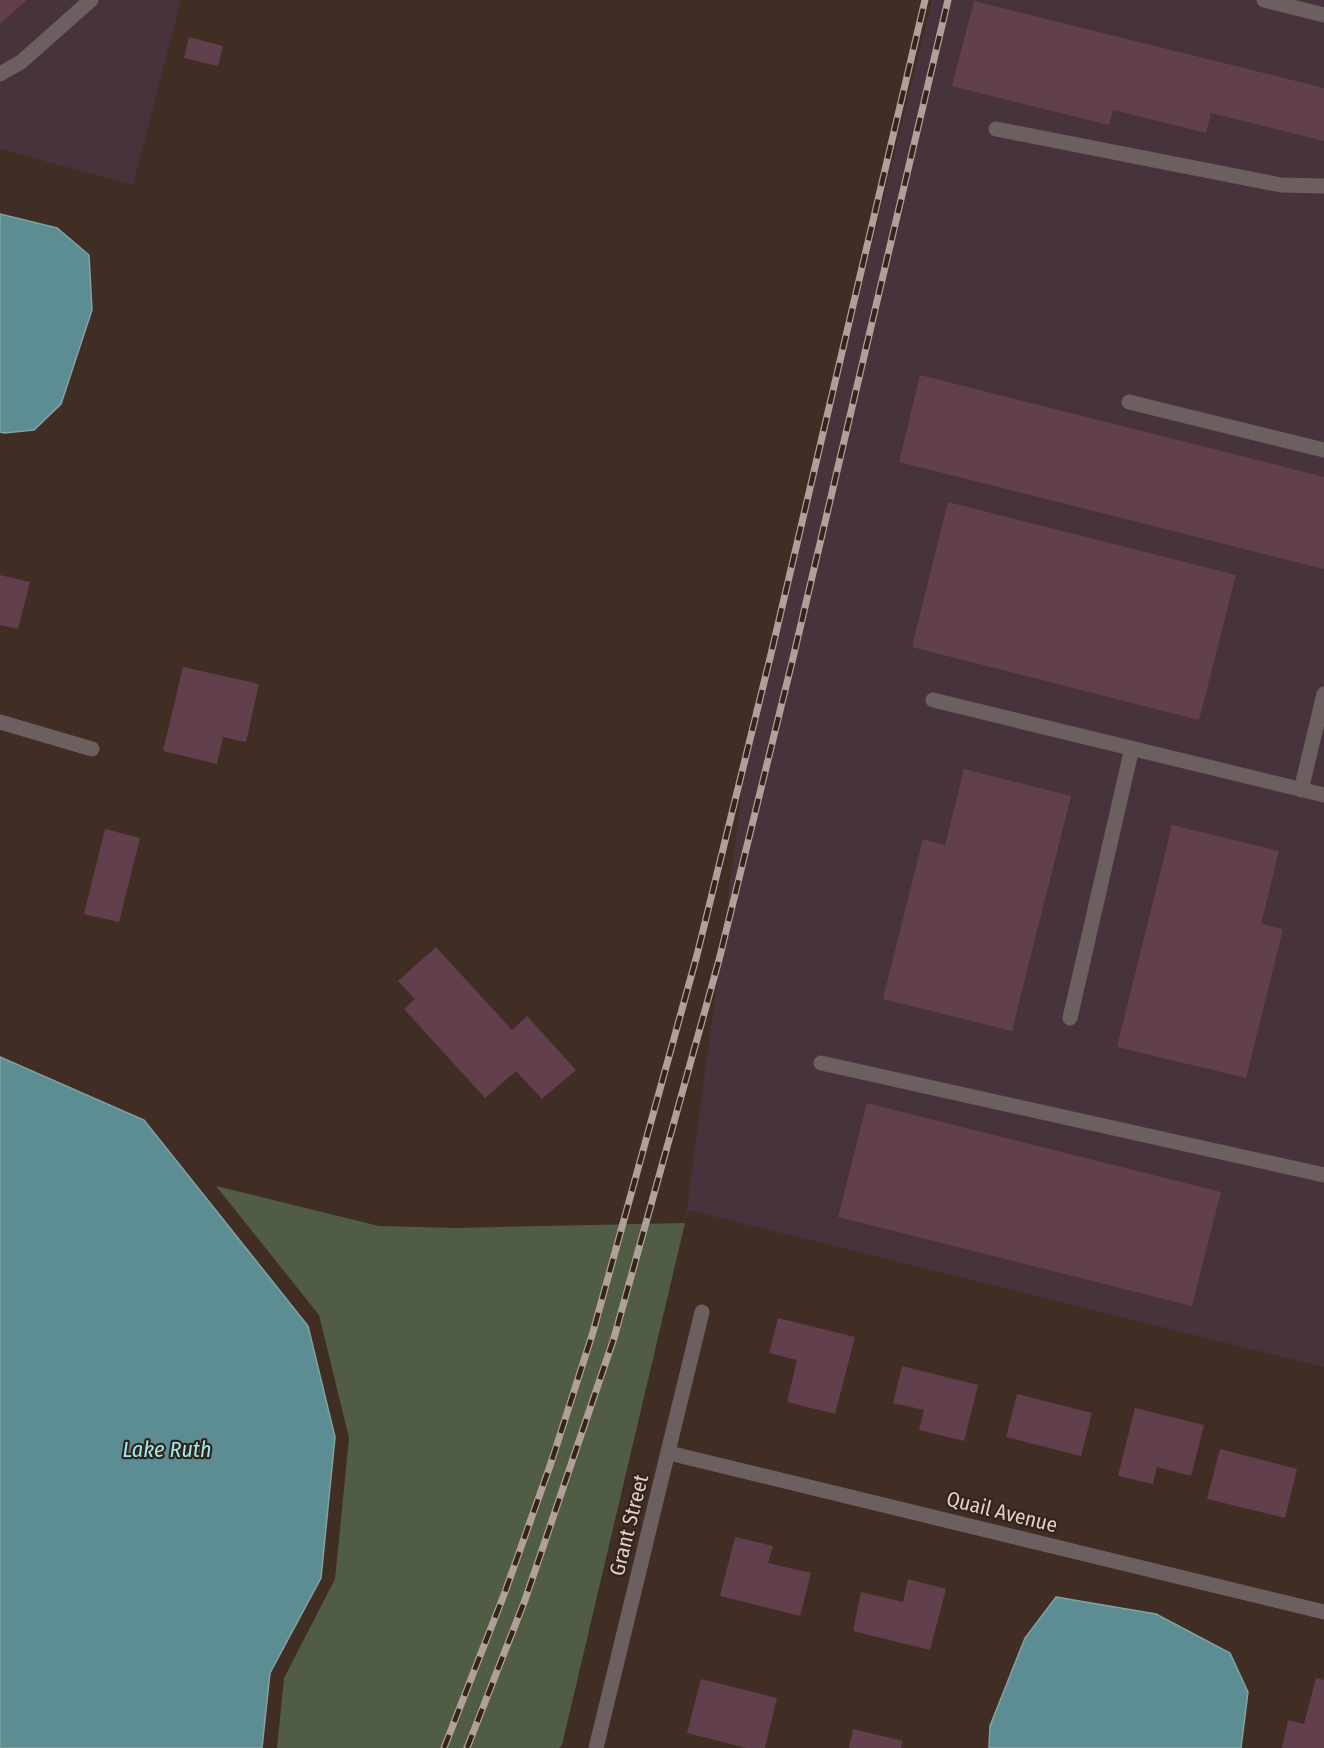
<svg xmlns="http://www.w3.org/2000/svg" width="1324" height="1748" viewBox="0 0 1324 1748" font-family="'Fira Sans Condensed',sans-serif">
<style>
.commercial{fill:#47333b}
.green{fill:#515c44}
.water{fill:#5c8d92;stroke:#83a2a3;stroke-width:1.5}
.building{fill:#623f4c}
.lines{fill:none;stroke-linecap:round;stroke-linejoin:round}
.minor{stroke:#6b5f5f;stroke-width:15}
.rail-casing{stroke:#afa19a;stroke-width:7}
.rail{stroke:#35241a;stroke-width:4.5;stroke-dasharray:14;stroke-linecap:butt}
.labels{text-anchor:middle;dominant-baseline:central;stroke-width:4.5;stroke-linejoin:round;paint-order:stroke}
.street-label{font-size:21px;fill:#ded2cc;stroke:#35241a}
.water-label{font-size:22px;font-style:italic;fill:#99eef7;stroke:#35241a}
</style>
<rect width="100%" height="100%" fill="#402d24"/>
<path class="commercial" d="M 0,0 L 181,0 L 133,185 L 0,149 Z
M 932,0 L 1324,0 L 1324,1367 L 688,1210 L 685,1223 L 747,753 Z"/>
<path class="green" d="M 216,1186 L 379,1226 L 456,1228 L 685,1223 L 562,1745 L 559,1748 L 277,1748 L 284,1678 L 335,1579 L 349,1438 L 319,1315 Z"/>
<path class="water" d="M 0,214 L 57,228 L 89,255 L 92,310 L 61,404 L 34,430 L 4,433 L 0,432 Z
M 0,1057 L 144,1120 L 308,1326 L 335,1437 L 321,1578 L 270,1673 L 262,1748 L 0,1748 Z
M 1056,1597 L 1156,1614 L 1230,1653 L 1248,1692 L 1241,1748 L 989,1748 L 990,1726 L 1025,1638 Z"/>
<path class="building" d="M 0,0 L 27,0 L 0,24 Z
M 974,1 L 1324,88 L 1324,141 L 1211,113 L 1206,133 L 1113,110 L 1109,125 L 952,86 Z
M 189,37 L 223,46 L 218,66 L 184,58 Z
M 920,375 L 1324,477 L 1324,569 L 899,462 Z
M 948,502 L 1236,575 L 1199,720 L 912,647 Z
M 0,575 L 30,582 L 18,629 L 0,625 Z
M 183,667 L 259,684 L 246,742 L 223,737 L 217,764 L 163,751 Z
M 964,769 L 1071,796 L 1012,1031 L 883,999 L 923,839 L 945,845 Z
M 1172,825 L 1279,851 L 1261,924 L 1283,929 L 1246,1078 L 1117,1047 Z
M 105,829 L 140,838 L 119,922 L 84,914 Z
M 436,947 L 512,1030 L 527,1016 L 576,1070 L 542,1099 L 516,1071 L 485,1098 L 404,1009 L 415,999 L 398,981 Z
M 867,1103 L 1221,1192 L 1192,1306 L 838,1217 Z
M 778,1318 L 855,1337 L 835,1414 L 787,1402 L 797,1360 L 769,1353 Z
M 902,1366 L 978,1385 L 964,1441 L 919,1430 L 924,1410 L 893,1403 Z
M 1017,1394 L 1092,1413 L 1081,1456 L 1006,1437 Z
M 1135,1408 L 1204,1425 L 1191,1476 L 1157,1467 L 1153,1484 L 1118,1476 Z
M 1220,1449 L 1297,1469 L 1285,1518 L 1207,1499 Z
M 735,1537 L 773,1546 L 768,1563 L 811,1573 L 800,1616 L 720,1596 Z
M 908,1579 L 946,1589 L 930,1650 L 853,1631 L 861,1592 L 903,1602 Z
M 1316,1678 L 1324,1680 L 1324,1748 L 1282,1748 L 1288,1720 L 1304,1724 Z
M 701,1679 L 777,1698 L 765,1748 L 746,1748 L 687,1733 Z
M 853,1729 L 903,1741 L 901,1748 L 849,1748 Z"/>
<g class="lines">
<path class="minor" d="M 1264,0 L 1324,15
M 0,74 L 21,62 L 91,0
M 996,129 L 1281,185 L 1324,186
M 1129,402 L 1324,450
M 933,700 L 1324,795
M 0,722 L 92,749
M 1301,790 L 1324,694
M 1070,1018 L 1132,748
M 821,1063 L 1324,1175
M 669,1453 L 1324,1612
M 596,1748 L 702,1312"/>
<g class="rail-casing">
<path id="rail" d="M 444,1748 L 505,1592 L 551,1463 L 593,1332 L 697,955 L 771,654 L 925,0
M 467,1748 L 525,1600 L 614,1338 L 719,960 L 793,658 L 948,0"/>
</g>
<use href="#rail" class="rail"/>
</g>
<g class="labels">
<g class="street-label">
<text transform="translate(1002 1512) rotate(14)">Quail Avenue</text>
<text transform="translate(629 1525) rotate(-76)">Grant Street</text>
</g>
<g class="water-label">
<text x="167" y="1449">Lake Ruth</text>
</g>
</g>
</svg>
